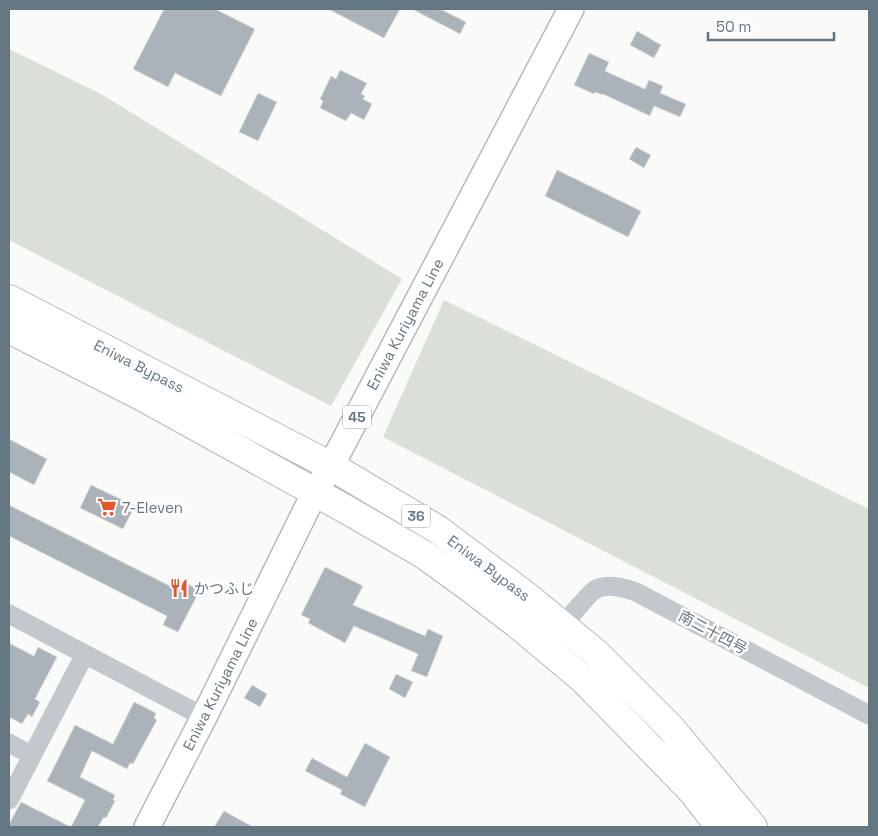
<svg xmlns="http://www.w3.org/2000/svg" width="878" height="836" viewBox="0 0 878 836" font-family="'Space Grotesk','Noto Sans JP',sans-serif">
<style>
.green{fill:#dadfd7}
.building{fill:#aab3b9;stroke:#dcdcda}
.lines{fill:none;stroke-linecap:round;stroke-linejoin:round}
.major-casing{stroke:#b5babe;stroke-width:28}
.highway-casing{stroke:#b4b9bd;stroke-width:30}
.minor{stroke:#c3c8cc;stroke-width:19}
.major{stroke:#fff;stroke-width:25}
.highway{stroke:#fff;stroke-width:28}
.labels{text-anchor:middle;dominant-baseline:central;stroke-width:5;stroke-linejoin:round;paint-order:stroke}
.shield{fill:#fff;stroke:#939fa8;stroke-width:1}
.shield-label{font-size:14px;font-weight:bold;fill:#657683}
.street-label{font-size:15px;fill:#657683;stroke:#fff}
.poi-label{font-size:15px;fill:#657683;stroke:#fff;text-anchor:start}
</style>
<rect width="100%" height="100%" fill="#fafaf8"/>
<path class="green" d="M 9,49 L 101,94 L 402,279 L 331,406 L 9,240 Z
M 444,300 L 869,509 L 869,688 L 383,437 Z"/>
<path class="building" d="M 164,9 L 215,9 L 255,29 L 221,96 L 175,73 L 168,87 L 133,69 Z
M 328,9 L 400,9 L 384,38 Z
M 412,9 L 440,9 L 466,22 L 460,34 Z
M 637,31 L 661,45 L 654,58 L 630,45 Z
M 589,53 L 609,62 L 605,71 L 645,89 L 649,80 L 663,86 L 660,93 L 686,104 L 680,117 L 654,106 L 650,116 L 603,94 L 603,95 L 595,92 L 594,94 L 574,85 Z
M 340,70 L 367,83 L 361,94 L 365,96 L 363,99 L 372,104 L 364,120 L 351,113 L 346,121 L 320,108 L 323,101 L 320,99 L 331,76 L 336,79 Z
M 258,93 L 277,102 L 258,141 L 239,132 Z
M 636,147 L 651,155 L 644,168 L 629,159 Z
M 557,170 L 641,211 L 628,237 L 545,196 Z
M 9,439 L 47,459 L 34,485 L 9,472 Z
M 91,485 L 135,506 L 123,529 L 80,508 Z
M 9,505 L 174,588 L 179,580 L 200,590 L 178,632 L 163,625 L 167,616 L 9,536 Z
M 325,567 L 363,586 L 353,605 L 425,636 L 428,629 L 443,636 L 427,677 L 411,671 L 418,654 L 354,626 L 345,643 L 308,623 L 310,619 L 301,615 Z
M 9,643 L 34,656 L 38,647 L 57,657 L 35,699 L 40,702 L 32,717 L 28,714 L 22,724 L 9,717 Z
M 396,674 L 413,682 L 405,698 L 389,689 Z
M 252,685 L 267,694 L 260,707 L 244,698 Z
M 134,702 L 156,713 L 154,718 L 157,720 L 133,764 L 130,763 L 127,769 L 92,751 L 80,777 L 115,795 L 113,800 L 115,801 L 106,818 L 104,817 L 98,827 L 9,827 L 9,824 L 21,802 L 71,827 L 85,800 L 47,781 L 75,725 L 113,744 Z
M 365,743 L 390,757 L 365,807 L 340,794 L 342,790 L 305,771 L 312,758 L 347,777 Z
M 224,811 L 253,827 L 214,827 Z"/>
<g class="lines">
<g class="major-casing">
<path id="major" d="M 147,827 L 204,717 L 315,492 L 331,466 L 571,9"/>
</g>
<g class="highway-casing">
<path id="highway" d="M 9,299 L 331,466 L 437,529 L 529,598 L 597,654 L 670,727 L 753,827
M 9,329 L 141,396 L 349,511 L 423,554 L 470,588 L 517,624 L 584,680 L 692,791 L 720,827"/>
</g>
<path class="minor" d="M 9,614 L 204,717
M 563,625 C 569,618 590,592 596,589 C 609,583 624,588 636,592 L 869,715
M 9,743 L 31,755
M 9,800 L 85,654"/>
<use href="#major" class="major"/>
<use href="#highway" class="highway"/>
</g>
<defs>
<g id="supermarket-bare" transform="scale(1.5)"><path d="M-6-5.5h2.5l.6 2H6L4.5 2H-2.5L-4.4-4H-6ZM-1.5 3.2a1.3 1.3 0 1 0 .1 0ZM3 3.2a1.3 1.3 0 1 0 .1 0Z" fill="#e4572e" stroke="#fff" stroke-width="2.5" paint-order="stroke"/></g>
<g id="restaurant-bare" transform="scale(1.5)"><path d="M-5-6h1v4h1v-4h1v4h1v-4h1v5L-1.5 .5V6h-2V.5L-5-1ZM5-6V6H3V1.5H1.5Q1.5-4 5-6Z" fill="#e4572e" stroke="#fff" stroke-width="2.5" paint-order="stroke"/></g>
</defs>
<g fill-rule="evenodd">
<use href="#supermarket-bare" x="107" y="507"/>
<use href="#restaurant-bare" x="179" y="588"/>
</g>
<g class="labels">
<g class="shield">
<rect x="343" y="405.5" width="28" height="23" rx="4"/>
<rect x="402" y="504.5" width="28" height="23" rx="4"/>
</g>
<g class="shield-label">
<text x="357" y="417">45</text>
<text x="416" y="516">36</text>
</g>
<g class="street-label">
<text transform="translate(405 324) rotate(-62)">Eniwa Kuriyama Line</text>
<text transform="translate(139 366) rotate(27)">Eniwa Bypass</text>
<text transform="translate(489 568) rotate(37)">Eniwa Bypass</text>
<text transform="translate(713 632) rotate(28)">南二十四号</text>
<text transform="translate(220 684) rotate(-63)">Eniwa Kuriyama Line</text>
</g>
<g class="poi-label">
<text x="122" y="507">7-Eleven</text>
<text x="194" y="588">かつふじ</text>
</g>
</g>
<rect width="878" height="836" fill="none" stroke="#657683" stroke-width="20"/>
<path d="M708 32v8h126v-8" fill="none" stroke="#657683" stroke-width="2.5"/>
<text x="716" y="32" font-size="15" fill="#657683" stroke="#ffffff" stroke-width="4" paint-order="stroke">50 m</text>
</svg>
